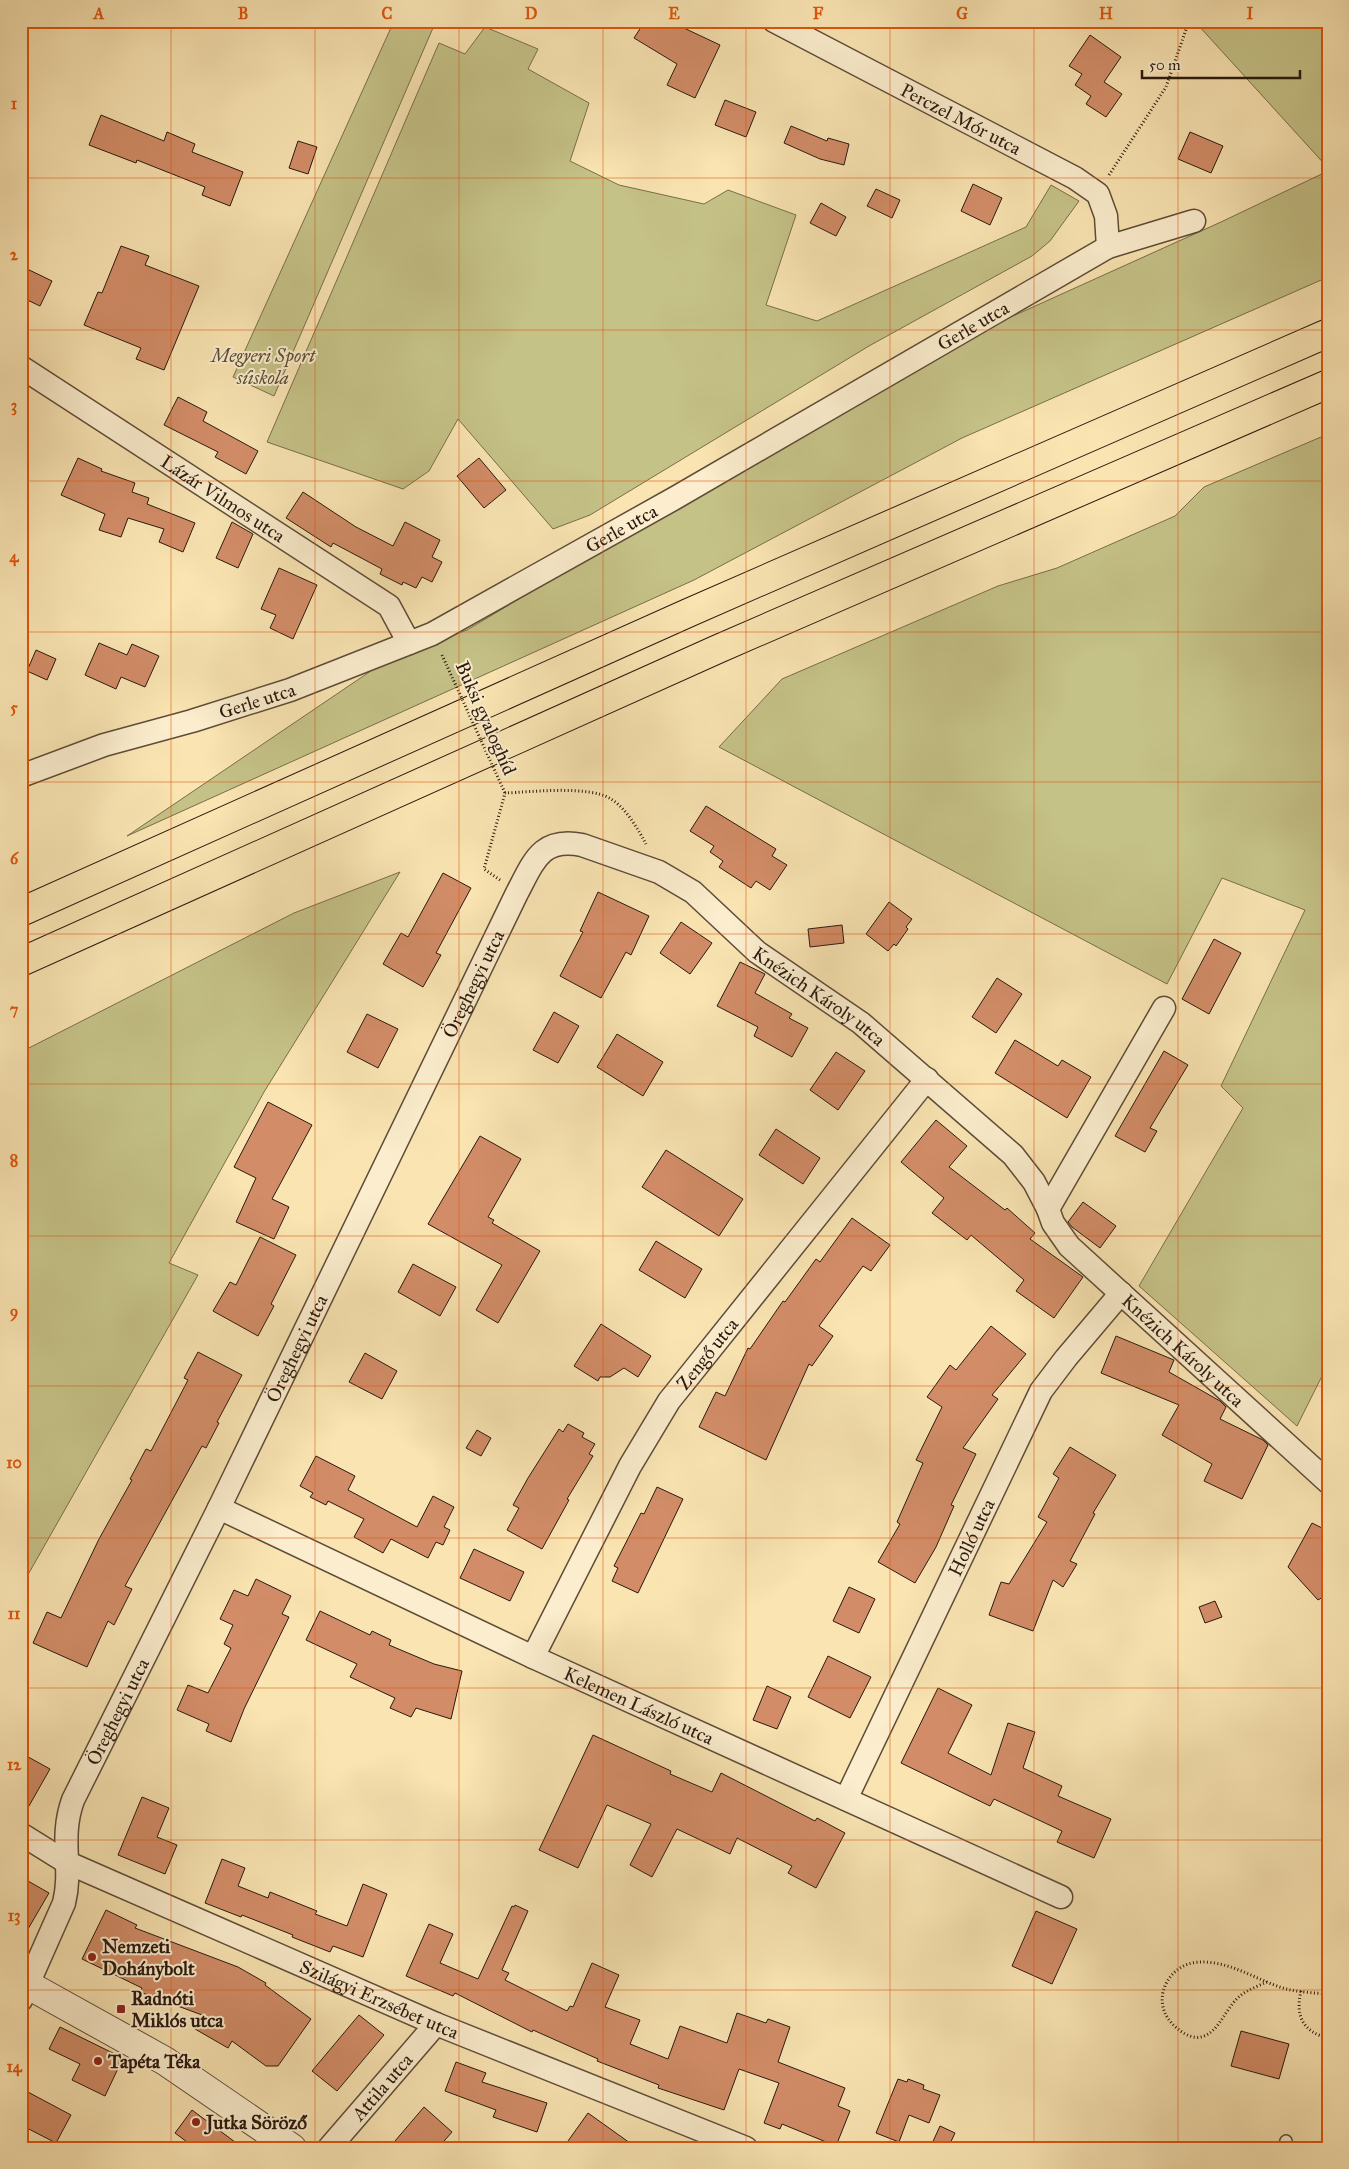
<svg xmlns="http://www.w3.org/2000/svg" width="1349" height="2169" viewBox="0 0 1349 2169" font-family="'IM FELL Great Primer',serif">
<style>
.green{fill:#c5c287;stroke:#786e4b}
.building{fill:#d28d68;stroke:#2b190f}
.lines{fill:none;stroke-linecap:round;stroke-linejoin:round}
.service-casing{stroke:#5e4c38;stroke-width:14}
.minor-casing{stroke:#5e4c38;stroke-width:25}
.tertiary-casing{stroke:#5e4c38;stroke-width:30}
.motorway-casing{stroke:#2b190f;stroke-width:30}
.path{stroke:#2b190f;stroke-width:3;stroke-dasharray:1 2.5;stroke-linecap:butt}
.service{stroke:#fbedcd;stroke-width:11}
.minor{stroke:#fbedcd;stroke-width:22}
.tertiary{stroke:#fbedcd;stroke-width:28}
.motorway{stroke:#f9e4b2;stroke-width:28}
.path-bridge{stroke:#2b190f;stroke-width:3;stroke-dasharray:1 2.5;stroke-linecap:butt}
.grid{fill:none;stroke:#df560c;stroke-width:1;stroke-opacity:0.55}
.poi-dot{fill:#8f2418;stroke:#fbedcd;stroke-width:2}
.labels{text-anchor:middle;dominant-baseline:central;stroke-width:4;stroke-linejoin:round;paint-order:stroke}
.street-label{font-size:19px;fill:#2b190f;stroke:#fbedcd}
.park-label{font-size:19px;font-style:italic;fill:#594c33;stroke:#fbedcd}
.poi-label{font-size:19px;font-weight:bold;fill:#2b190f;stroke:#fbedcd;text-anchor:start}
.neatline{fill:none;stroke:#df560c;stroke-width:2}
.grid-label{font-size:16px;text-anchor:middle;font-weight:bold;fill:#df560c}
</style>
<rect width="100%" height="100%" fill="#f9e4b2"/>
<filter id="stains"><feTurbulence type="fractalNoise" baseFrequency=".004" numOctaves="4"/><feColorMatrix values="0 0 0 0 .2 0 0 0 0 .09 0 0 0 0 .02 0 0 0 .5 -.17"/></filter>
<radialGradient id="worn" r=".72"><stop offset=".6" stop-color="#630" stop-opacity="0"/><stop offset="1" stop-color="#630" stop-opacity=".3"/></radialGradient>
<path class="green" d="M 394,21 L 436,21 L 274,396 L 233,377 Z
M 1197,21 L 1328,21 L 1328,168 L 1198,25 Z
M 485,27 L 538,49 L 528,69 L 589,103 L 570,161 L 619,185 L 704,204 L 728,190 L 796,215 L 766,305 L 817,321 L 1026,227 L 1051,185 L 1079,201 L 1050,241 L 1032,256 L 869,346 L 590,515 L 553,529 L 458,419 L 429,471 L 403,489 L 267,442 L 439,43 L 465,54 Z
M 1328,171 L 1328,277 L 962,438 L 694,580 L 127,836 L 390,658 L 467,630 L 929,354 L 1221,222 Z
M 1328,434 L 1328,1364 L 1297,1426 L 1139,1286 L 1243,1108 L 1221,1086 L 1305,910 L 1222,878 L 1167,984 L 719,747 L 782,679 L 998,586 L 1057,568 L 1175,516 L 1204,487 Z
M 400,872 L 264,1092 L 169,1263 L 198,1275 L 21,1587 L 21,1052 L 294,913 Z"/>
<path class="building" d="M 645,21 L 669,21 L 720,45 L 695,98 L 667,85 L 677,64 L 634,38 Z
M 1090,35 L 1121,57 L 1104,82 L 1122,94 L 1106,117 L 1086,104 L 1091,96 L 1075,85 L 1082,74 L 1069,66 Z
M 725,100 L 756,112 L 746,137 L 715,125 Z
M 101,115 L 164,141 L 167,132 L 195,144 L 192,152 L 243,172 L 230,206 L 202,195 L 205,187 L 137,160 L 136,163 L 89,145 Z
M 791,126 L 827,141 L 828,138 L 849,144 L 844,165 L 820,159 L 784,143 Z
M 1190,132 L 1223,146 L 1211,173 L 1178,159 Z
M 298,141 L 317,147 L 308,174 L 289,168 Z
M 973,184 L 1002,198 L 990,225 L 961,211 Z
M 876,189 L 900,200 L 892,218 L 867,206 Z
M 821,203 L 846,217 L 836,236 L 810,223 Z
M 121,246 L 149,256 L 145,265 L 199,286 L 164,370 L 136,359 L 141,348 L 84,325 L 98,292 L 102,293 Z
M 21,266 L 52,281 L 40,306 L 21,297 Z
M 178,397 L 207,412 L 203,421 L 258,451 L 246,474 L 215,457 L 218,452 L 164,425 Z
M 78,458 L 102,469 L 101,471 L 135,483 L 132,492 L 149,498 L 147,504 L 195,523 L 183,552 L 159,542 L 164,529 L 128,518 L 121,537 L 99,530 L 105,514 L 61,495 Z
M 479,458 L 506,490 L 484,508 L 457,476 Z
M 303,492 L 356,527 L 393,546 L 405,522 L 440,540 L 432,557 L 442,562 L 432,582 L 422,577 L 416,588 L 403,582 L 402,585 L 380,574 L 382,569 L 333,543 L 331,547 L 286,518 Z
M 232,522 L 253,534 L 238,568 L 216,558 Z
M 279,568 L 317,585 L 293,639 L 270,628 L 276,615 L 261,609 Z
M 99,643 L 127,655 L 132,644 L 159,656 L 145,687 L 121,677 L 116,689 L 85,675 Z
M 36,650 L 56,659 L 47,680 L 27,671 Z
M 706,806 L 776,849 L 772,856 L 787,865 L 770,890 L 756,881 L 751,888 L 719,867 L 723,861 L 710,852 L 714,846 L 690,831 Z
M 443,873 L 471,888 L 436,953 L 441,955 L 423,987 L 383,964 L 401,933 L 408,937 Z
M 598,892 L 649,916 L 631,955 L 626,952 L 601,998 L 560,976 L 583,932 L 580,931 Z
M 889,902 L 912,919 L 906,927 L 908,929 L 896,946 L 894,944 L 888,951 L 866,934 Z
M 681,922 L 712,943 L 690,974 L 660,953 Z
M 842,925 L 844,943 L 810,947 L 808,929 Z
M 1214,939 L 1241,953 L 1209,1014 L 1182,999 Z
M 740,962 L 765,974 L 755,993 L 792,1014 L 789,1018 L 808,1028 L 792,1057 L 754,1036 L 758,1027 L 717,1006 Z
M 997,978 L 1022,994 L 996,1033 L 972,1017 Z
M 554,1012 L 579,1026 L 558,1063 L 533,1050 Z
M 367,1014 L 398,1029 L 378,1068 L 347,1052 Z
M 617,1034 L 663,1062 L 643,1096 L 597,1067 Z
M 1015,1040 L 1058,1066 L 1062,1060 L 1091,1077 L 1067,1118 L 995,1073 Z
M 1164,1051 L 1188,1065 L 1150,1128 L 1157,1131 L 1145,1152 L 1115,1136 Z
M 836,1052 L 865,1071 L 838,1110 L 810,1090 Z
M 268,1102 L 312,1125 L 272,1199 L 289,1207 L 274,1239 L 236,1222 L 256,1178 L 234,1167 Z
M 936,1120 L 967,1146 L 949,1167 L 1005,1210 L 1007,1208 L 1035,1233 L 1030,1239 L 1083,1277 L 1054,1318 L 1016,1291 L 1024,1280 L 971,1235 L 967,1240 L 932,1213 L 944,1198 L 901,1162 Z
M 776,1129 L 820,1158 L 803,1184 L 759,1155 Z
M 480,1136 L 521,1159 L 488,1217 L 494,1220 L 492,1223 L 540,1251 L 498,1323 L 476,1310 L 502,1265 L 428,1224 Z
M 666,1150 L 743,1199 L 719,1236 L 642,1187 Z
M 1083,1202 L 1116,1226 L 1100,1248 L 1072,1227 L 1068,1222 Z
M 852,1218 L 890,1245 L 871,1271 L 863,1266 L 819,1326 L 833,1336 L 812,1366 L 809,1364 L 766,1460 L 699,1427 L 716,1392 L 725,1396 L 748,1348 L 750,1349 L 783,1301 L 785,1302 L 816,1259 L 820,1262 Z
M 260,1237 L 296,1255 L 271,1304 L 274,1306 L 258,1336 L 213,1311 L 230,1282 L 236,1285 Z
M 656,1241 L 702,1269 L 685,1298 L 639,1270 Z
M 413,1264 L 456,1287 L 440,1316 L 398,1292 Z
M 601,1324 L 651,1356 L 638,1377 L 624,1368 L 610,1377 L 600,1377 L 598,1381 L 574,1366 Z
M 991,1326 L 1026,1354 L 992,1395 L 998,1399 L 963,1448 L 976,1454 L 951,1505 L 954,1506 L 936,1547 L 915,1583 L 878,1562 L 900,1524 L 897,1522 L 923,1463 L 916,1460 L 942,1407 L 927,1397 L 950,1365 L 956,1370 Z
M 1116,1336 L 1174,1360 L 1169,1372 L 1220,1401 L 1226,1407 L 1220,1419 L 1263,1440 L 1268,1445 L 1242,1499 L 1204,1481 L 1212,1464 L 1162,1435 L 1179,1405 L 1101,1373 Z
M 198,1352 L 242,1375 L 217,1422 L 219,1423 L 206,1448 L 202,1446 L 125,1586 L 132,1589 L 114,1625 L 108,1621 L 87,1667 L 33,1643 L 47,1612 L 61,1618 L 99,1539 L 132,1480 L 130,1479 L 146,1449 L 151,1451 L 188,1380 L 184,1378 Z
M 365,1353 L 397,1371 L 382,1399 L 349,1382 Z
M 568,1424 L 584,1433 L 582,1437 L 595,1444 L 589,1454 L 593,1456 L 567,1499 L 569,1500 L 542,1549 L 507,1530 L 519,1508 L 513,1505 L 528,1478 L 559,1429 L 563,1432 Z
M 477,1430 L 491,1438 L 481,1456 L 466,1448 Z
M 1070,1447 L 1116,1475 L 1093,1513 L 1095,1514 L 1070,1561 L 1077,1564 L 1063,1587 L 1053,1580 L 1033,1631 L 989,1615 L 1001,1582 L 1009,1584 L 1047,1522 L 1038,1517 L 1059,1478 L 1053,1474 Z
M 316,1456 L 355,1476 L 348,1490 L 417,1527 L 433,1496 L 454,1507 L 444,1527 L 450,1530 L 443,1545 L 436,1542 L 428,1558 L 391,1539 L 383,1553 L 354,1537 L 364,1519 L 328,1501 L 326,1505 L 310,1497 L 313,1493 L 300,1486 Z
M 657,1487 L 683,1499 L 638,1593 L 612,1581 L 618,1568 L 614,1566 L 641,1513 L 644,1514 Z
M 1312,1523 L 1328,1531 L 1328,1594 L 1318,1600 L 1288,1567 Z
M 474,1549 L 524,1572 L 510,1601 L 460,1578 Z
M 256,1579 L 291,1596 L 282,1614 L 289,1617 L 244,1709 L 231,1742 L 206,1731 L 209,1724 L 177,1710 L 188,1685 L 208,1693 L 231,1648 L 224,1644 L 233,1625 L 220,1619 L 234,1590 L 248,1596 Z
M 849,1587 L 875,1599 L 859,1633 L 833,1621 Z
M 1215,1601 L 1222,1617 L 1205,1623 L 1199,1607 Z
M 320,1611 L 370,1635 L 372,1631 L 391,1640 L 389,1645 L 434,1664 L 462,1671 L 451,1719 L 416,1708 L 411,1717 L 390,1708 L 395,1698 L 350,1677 L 357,1664 L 306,1640 Z
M 828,1656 L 871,1677 L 850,1718 L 808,1697 Z
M 767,1686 L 791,1697 L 777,1729 L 753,1720 Z
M 938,1688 L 972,1705 L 948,1753 L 991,1775 L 1008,1723 L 1035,1732 L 1023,1768 L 1062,1786 L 1058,1796 L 1111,1819 L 1094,1858 L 1057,1842 L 1062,1831 L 994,1799 L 990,1806 L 901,1763 Z
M 593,1735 L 671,1771 L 670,1774 L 712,1792 L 721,1773 L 815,1821 L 817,1818 L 845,1833 L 816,1888 L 788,1873 L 792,1866 L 737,1838 L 730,1854 L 677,1829 L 652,1877 L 630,1865 L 651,1824 L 607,1805 L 578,1868 L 539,1850 Z
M 21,1753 L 50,1769 L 21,1820 Z
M 142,1797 L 169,1808 L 157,1837 L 177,1845 L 165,1874 L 118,1855 Z
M 222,1859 L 245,1868 L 238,1886 L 268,1898 L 270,1892 L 317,1911 L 315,1914 L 347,1926 L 363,1884 L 387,1894 L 363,1957 L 333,1946 L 330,1952 L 292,1937 L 293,1935 L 242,1915 L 241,1917 L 205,1903 Z
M 21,1877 L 49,1893 L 21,1941 Z
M 515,1905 L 528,1911 L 502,1970 L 509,1973 L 505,1980 L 567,2011 L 570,2006 L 573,2007 L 592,1963 L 619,1975 L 605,2007 L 640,2020 L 630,2044 L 668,2059 L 680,2026 L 727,2043 L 737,2013 L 766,2023 L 768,2019 L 790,2027 L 778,2062 L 845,2088 L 838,2106 L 850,2111 L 836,2146 L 782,2124 L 780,2129 L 764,2123 L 779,2083 L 739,2069 L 724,2110 L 658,2088 L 659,2085 L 597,2061 L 598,2059 L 533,2030 L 532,2032 L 455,1993 L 453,1996 L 406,1976 L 429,1924 L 453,1934 L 440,1963 L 478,1979 L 512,1906 L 514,1907 Z
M 106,1910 L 137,1925 L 135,1928 L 238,1967 L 266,1983 L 265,1985 L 311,2019 L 278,2066 L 266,2066 L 232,2041 L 228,2048 L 195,2029 L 202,2015 L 140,1992 L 142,1988 L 82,1959 Z
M 1036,1911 L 1077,1929 L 1052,1984 L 1012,1966 Z
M 359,2015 L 384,2035 L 337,2091 L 312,2071 Z
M 60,2027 L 123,2058 L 105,2096 L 72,2080 L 80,2064 L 49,2049 Z
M 1241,2031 L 1289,2044 L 1279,2079 L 1231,2066 Z
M 456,2062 L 486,2073 L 482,2082 L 547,2103 L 537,2132 L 493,2117 L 496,2110 L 445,2091 Z
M 898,2079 L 907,2082 L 908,2079 L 924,2085 L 923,2089 L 940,2095 L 929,2123 L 909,2115 L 899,2142 L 876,2133 Z
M 26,2091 L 71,2115 L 56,2143 L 21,2125 L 21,2101 Z
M 424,2107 L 452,2132 L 438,2148 L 389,2148 Z
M 192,2110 L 243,2148 L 195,2148 L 175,2133 Z
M 588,2113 L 637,2148 L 563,2148 Z
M 940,2126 L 955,2133 L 948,2148 L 930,2148 Z"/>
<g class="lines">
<g class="service-casing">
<path id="service" d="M 1284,2148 L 1286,2141"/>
</g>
<g class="minor-casing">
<g id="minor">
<path id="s1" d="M 774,21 L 1075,178 L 1098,194 L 1106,216 L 1108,247"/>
<path id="s2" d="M 21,367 L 389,606 L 409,643"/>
<path id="s3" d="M 21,776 L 104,745 L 192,721 L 290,690 L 432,634 L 675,498 L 1108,247 L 1194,221"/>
<path d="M 1048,1209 L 1164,1008"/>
<path id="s4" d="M 219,1508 L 533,1657 L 1061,1897"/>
<path id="s5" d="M 533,1657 L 630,1466 L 669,1401 L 927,1079"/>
<path id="s6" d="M 846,1799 L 1041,1391 L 1066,1358 L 1121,1293"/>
<path id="s7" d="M 21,1834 L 66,1862 L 436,2024 L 746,2148"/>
<path id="s8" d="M 21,2000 L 64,1903 C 73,1867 59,1839 73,1800 L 219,1508 L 517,893 C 534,861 541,837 582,845 L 659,872 L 693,892 L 757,952 L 861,1023 L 1013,1155 L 1034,1182 L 1048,1209 L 1053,1223 L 1069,1246 L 1328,1482"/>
<path id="s9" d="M 329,2148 L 436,2024"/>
</g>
</g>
<g class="tertiary-casing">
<path id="tertiary" d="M 21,1981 L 165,2061 L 292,2148"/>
</g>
<g class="motorway-casing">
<path id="motorway" d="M 21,912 L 688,613 L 1328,333
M 21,962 L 718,649 L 1328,384"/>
</g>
<path class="path" d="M 1109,175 L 1166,87 L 1189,21
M 500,880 L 484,869 L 505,793 C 532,792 589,785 611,799 C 626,808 638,829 646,844
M 1267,1982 C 1258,1986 1247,1990 1240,1996 C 1226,2007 1219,2033 1201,2037 C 1188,2040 1170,2025 1165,2013 C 1156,1992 1170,1968 1192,1963 C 1225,1957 1255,1980 1286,1989 C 1299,1992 1314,1993 1328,1994
M 1301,1991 C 1295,2016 1303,2032 1328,2038"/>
<use href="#service" class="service"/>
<use href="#minor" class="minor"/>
<use href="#tertiary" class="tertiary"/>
<use href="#motorway" class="motorway"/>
<path class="path-bridge" d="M 442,655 L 505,793"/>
</g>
<path class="grid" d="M 171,21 L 171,2148M 315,21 L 315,2148M 459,21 L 459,2148M 603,21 L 603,2148M 746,21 L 746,2148M 890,21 L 890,2148M 1034,21 L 1034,2148M 1178,21 L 1178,2148M 21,178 L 1328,178M 21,330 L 1328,330M 21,481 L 1328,481M 21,632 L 1328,632M 21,782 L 1328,782M 21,934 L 1328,934M 21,1084 L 1328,1084M 21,1236 L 1328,1236M 21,1386 L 1328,1386M 21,1538 L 1328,1538M 21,1688 L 1328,1688M 21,1840 L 1328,1840M 21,1990 L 1328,1990"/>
<g class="poi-dot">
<circle cx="92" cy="1957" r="5"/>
<rect x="116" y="2004" width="10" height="10" rx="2.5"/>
<circle cx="98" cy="2061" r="5"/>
<circle cx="196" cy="2122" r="5"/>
</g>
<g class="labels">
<g class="street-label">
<text stroke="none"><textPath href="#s1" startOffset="211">Perczel Mór utca</textPath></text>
<text stroke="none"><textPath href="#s3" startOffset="1058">Gerle utca</textPath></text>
<text stroke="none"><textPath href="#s2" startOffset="241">Lázár Vilmos utca</textPath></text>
<text stroke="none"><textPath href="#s3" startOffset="652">Gerle utca</textPath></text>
<text stroke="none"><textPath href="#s3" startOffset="248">Gerle utca</textPath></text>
<text transform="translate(486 718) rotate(66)">Buksi gyaloghíd</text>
<text stroke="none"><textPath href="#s8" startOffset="1119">Öreghegyi utca</textPath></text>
<text stroke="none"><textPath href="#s8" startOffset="1595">Knézich Károly utca</textPath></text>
<text stroke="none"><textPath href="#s8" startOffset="714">Öreghegyi utca</textPath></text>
<text stroke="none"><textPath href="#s8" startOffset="2108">Knézich Károly utca</textPath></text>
<text stroke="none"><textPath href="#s5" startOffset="351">Zengő utca</textPath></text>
<text stroke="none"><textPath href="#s6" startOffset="290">Holló utca</textPath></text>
<text stroke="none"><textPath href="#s4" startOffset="464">Kelemen László utca</textPath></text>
<text stroke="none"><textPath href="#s8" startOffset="309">Öreghegyi utca</textPath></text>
<text stroke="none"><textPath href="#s7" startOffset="395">Szilágyi Erzsébet utca</textPath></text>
<text stroke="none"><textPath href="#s9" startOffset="81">Attila utca</textPath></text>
</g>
<g class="park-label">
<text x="263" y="355">Megyeri Sport<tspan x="263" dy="22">síiskola</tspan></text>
</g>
<g class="poi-label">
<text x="102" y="1946">Nemzeti<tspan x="102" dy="22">Dohánybolt</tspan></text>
<text x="131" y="1998">Radnóti<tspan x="131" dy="22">Miklós utca</tspan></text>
<text x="108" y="2061">Tapéta Téka</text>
<text x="206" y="2122">Jutka Söröző</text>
</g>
</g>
<rect width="1349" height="2169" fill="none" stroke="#f9e4b2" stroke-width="55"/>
<path d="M1142 70v8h158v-8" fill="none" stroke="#2b190f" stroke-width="2.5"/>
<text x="1149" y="70" font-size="15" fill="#2b190f" stroke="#fbedcd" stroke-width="4" paint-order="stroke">50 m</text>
<rect x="28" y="28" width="1294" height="2114" class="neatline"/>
<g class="grid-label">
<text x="99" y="19">A</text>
<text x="243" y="19">B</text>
<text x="387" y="19">C</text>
<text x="531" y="19">D</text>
<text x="674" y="19">E</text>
<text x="818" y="19">F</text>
<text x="962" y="19">G</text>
<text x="1106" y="19">H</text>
<text x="1250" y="19">I</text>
<text x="14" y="109">1</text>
<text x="14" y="260">2</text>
<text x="14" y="411">3</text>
<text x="14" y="562">4</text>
<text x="14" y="713">5</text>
<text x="14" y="864">6</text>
<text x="14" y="1015">7</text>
<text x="14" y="1166">8</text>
<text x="14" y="1317">9</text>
<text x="14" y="1468">10</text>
<text x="14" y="1619">11</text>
<text x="14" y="1770">12</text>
<text x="14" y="1921">13</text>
<text x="14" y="2072">14</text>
</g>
<rect width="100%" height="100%" filter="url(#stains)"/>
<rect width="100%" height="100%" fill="url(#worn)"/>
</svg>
